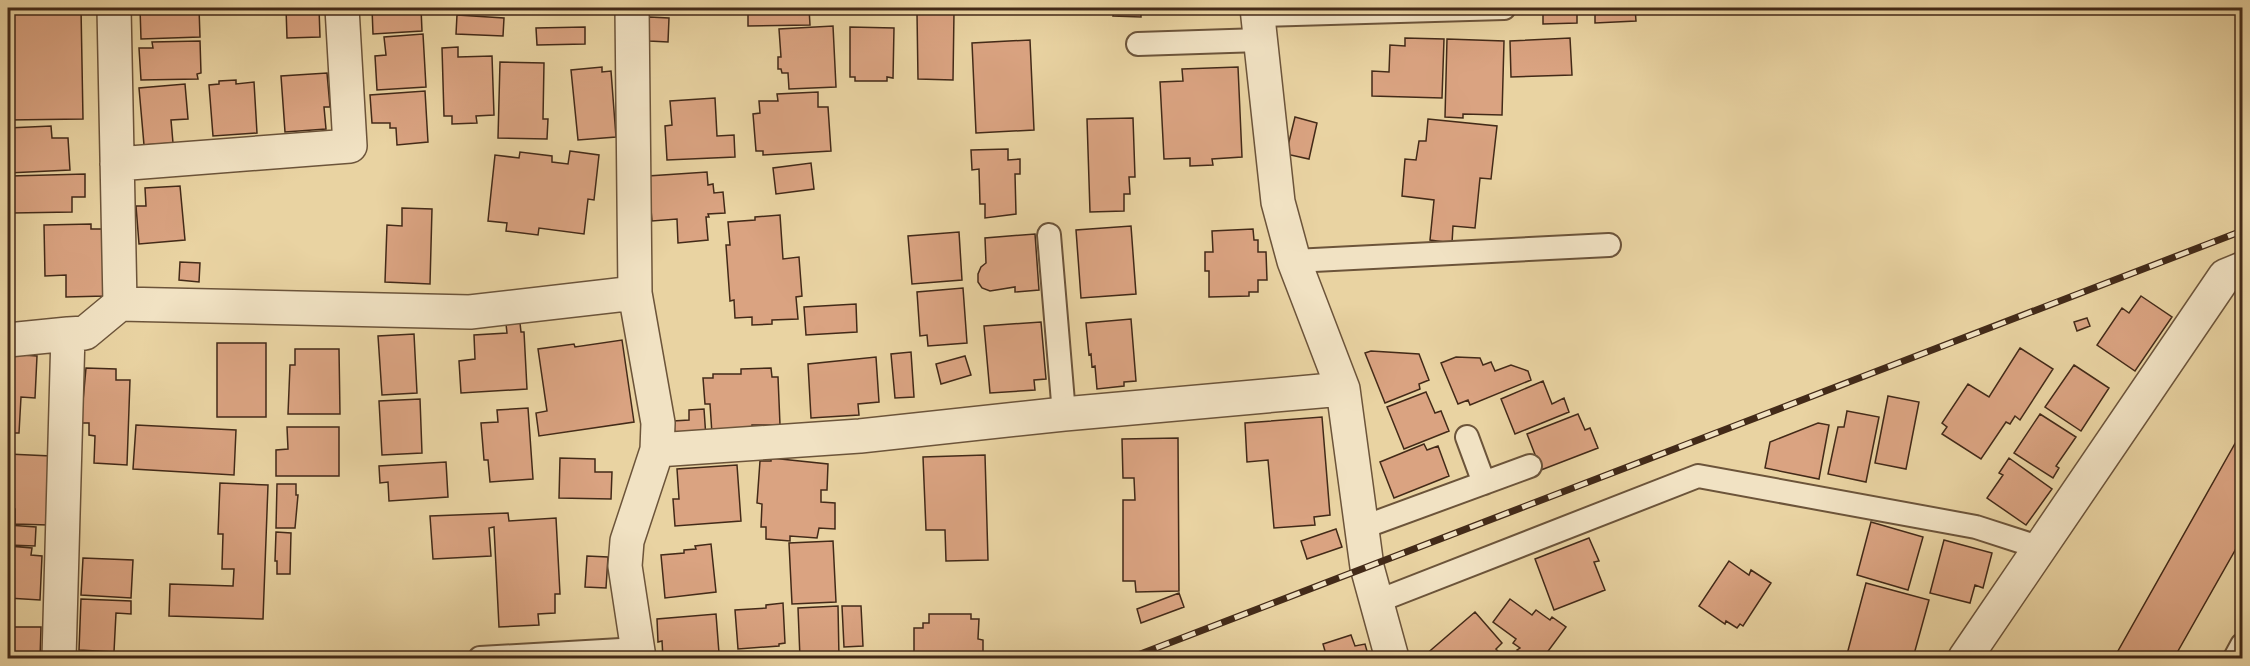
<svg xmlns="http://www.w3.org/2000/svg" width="2250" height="666" viewBox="0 0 2250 666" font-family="Alegreya,serif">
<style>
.building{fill:#daa381;stroke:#432a18;stroke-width:1.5}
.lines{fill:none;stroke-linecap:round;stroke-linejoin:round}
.service-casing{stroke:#6c543a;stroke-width:26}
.minor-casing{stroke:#6c543a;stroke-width:36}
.service{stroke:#f1e2c3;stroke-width:22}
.minor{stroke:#f1e2c3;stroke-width:33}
.rail-casing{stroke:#432a18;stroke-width:7}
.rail{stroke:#f1e2c3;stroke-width:4.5;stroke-dasharray:14;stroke-linecap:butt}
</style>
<rect width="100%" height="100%" fill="#e9d3a2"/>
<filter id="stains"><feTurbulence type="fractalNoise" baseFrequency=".00333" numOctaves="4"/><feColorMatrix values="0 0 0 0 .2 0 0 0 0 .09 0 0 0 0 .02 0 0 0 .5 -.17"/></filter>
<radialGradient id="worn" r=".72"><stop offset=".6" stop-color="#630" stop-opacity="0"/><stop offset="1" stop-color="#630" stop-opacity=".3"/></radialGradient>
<path class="building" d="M 8,8 L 81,8 L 83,119 L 8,120 Z
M 140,8 L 199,8 L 200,37 L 141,39 Z
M 286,8 L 319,8 L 320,37 L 287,38 Z
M 372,8 L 421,8 L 422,31 L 373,34 Z
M 748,8 L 809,8 L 810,25 L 748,26 Z
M 1083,8 L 1141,8 L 1141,17 L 1113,16 L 1114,11 L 1083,10 Z
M 1532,8 L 1577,8 L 1577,23 L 1543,24 L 1543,13 L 1532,13 Z
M 1595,8 L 1635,8 L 1636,21 L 1595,23 Z
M 954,12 L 953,80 L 918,79 L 917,13 Z
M 457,15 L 504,18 L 503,36 L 456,34 Z
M 649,17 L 669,18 L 668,42 L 649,41 Z
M 833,26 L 836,87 L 789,89 L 788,73 L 782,73 L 781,69 L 778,69 L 778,57 L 781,57 L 779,29 Z
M 585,27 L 585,44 L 537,45 L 536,28 Z
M 850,27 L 894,28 L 893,78 L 887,77 L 887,81 L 855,81 L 855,77 L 850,77 Z
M 423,34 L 426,87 L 377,90 L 375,56 L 386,55 L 384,37 Z
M 1405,38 L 1444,39 L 1442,98 L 1372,96 L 1372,71 L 1389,72 L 1390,45 L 1405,46 Z
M 1570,38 L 1572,75 L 1511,77 L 1510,41 Z
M 1447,39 L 1504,41 L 1502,115 L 1463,114 L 1463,118 L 1445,117 Z
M 1030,40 L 1034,130 L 976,133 L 972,43 Z
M 200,41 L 201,73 L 197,74 L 198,79 L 141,80 L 139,48 L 153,48 L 152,42 Z
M 458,47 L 458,57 L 492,56 L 494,115 L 476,116 L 477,123 L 452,124 L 452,116 L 444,116 L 442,48 Z
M 500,62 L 544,63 L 543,119 L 548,119 L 547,139 L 498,138 Z
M 602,67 L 602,72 L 611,71 L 616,137 L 578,140 L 571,70 Z
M 1238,67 L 1242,157 L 1212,159 L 1213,165 L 1190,166 L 1190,158 L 1164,159 L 1160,82 L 1183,81 L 1182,69 Z
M 327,73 L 330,107 L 324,107 L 326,129 L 285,132 L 281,76 Z
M 236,80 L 236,84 L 254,82 L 257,133 L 213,136 L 209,85 L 219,84 L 219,81 Z
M 185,84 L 188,119 L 171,120 L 173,143 L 144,145 L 139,88 Z
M 425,91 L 428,142 L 397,145 L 396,128 L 390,128 L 390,123 L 372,123 L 370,95 Z
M 818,92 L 818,107 L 828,107 L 831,151 L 763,155 L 763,151 L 756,151 L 753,114 L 760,113 L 759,101 L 778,101 L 777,94 Z
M 715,98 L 717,136 L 734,135 L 735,157 L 667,160 L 665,126 L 672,125 L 670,101 Z
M 1295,117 L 1317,123 L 1309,159 L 1286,154 Z
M 1133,118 L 1135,177 L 1129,177 L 1130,194 L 1124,194 L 1124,211 L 1090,212 L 1087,119 Z
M 1428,119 L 1497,126 L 1491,179 L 1480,178 L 1475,228 L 1453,226 L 1452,243 L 1430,240 L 1434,200 L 1402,196 L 1405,159 L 1416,160 L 1419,141 L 1426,141 Z
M 51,126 L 52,138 L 68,138 L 70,170 L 8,173 L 8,128 Z
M 1008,149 L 1008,160 L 1020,159 L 1020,174 L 1015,174 L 1016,214 L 985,218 L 985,204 L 980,204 L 979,169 L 972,170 L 971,150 Z
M 570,151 L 599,155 L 594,200 L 588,199 L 584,234 L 539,228 L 538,235 L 506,231 L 507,223 L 488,221 L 495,155 L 519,158 L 520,152 L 552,156 L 552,162 L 568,164 Z
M 811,163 L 814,189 L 776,194 L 773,168 Z
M 707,172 L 708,185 L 713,184 L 714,193 L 723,192 L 725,213 L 708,214 L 709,217 L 706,217 L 708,240 L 678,243 L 677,219 L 652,221 L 648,176 Z
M 85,174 L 85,197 L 72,197 L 72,212 L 12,213 L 11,176 Z
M 180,186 L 185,240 L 139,244 L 136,206 L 146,206 L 145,188 Z
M 402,208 L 432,209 L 430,284 L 385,282 L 387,225 L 402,226 Z
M 780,215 L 783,259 L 799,257 L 802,296 L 796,297 L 798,319 L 772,320 L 772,324 L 752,325 L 752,317 L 735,318 L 734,300 L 730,301 L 726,245 L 730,245 L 728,222 L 755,220 L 755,217 Z
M 91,224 L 91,229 L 103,229 L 105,296 L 66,297 L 66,275 L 45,276 L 44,225 Z
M 1131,226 L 1136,294 L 1081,298 L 1076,230 Z
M 1253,229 L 1254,240 L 1258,240 L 1258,252 L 1266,252 L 1267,280 L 1258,280 L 1258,292 L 1249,292 L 1249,296 L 1209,297 L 1209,271 L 1205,271 L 1205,252 L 1213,252 L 1212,231 Z
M 959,232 L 962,280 L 912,284 L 908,236 Z
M 1035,234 L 1039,290 L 1015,292 L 1015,287 L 990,291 L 982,288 L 978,282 L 978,274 L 981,267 L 986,263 L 985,238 Z
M 180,262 L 200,263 L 199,282 L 179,280 Z
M 963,288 L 967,343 L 928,346 L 927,335 L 920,336 L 917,292 Z
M 2141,296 L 2172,317 L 2135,371 L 2097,345 L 2122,308 L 2129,313 Z
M 856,304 L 857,332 L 806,335 L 804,307 Z
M 2087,318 L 2090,326 L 2077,331 L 2074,322 Z
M 1131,319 L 1136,381 L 1124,382 L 1124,386 L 1097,389 L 1095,366 L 1092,367 L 1091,354 L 1089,355 L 1086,323 Z
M 1041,322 L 1046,379 L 1034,380 L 1035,390 L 990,393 L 984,326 Z
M 520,323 L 521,332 L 524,332 L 527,389 L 461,393 L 459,361 L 475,359 L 474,335 L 507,333 L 506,324 Z
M 414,334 L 417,393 L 382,395 L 378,336 Z
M 622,340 L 634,422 L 539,436 L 536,413 L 547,411 L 538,349 L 574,344 L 575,347 Z
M 217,343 L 266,343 L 266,417 L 217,417 Z
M 2020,348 L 2053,369 L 2020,420 L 2015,416 L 2010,424 L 2006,422 L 1981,459 L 1942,434 L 1947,427 L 1942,423 L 1968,384 L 1989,397 Z
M 295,349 L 339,349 L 340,414 L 288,414 L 290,365 L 295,365 Z
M 1371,351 L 1419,354 L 1429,380 L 1419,384 L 1420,389 L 1385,403 L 1365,353 Z
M 911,352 L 914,397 L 895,398 L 891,354 Z
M 8,354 L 37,356 L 35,398 L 21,397 L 19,433 L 8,433 Z
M 965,356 L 971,375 L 941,384 L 936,364 Z
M 876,357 L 879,402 L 858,404 L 859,415 L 811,418 L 808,364 Z
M 1456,357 L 1480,358 L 1483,365 L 1491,362 L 1495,371 L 1511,365 L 1528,371 L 1531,380 L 1470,405 L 1468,400 L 1458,404 L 1441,363 Z
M 2074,365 L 2109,388 L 2081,431 L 2045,407 Z
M 86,368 L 116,369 L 116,380 L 130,380 L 127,465 L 94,463 L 95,436 L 89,435 L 89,423 L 81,423 Z
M 771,368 L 772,377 L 778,377 L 780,425 L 752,425 L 752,432 L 712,434 L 710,404 L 705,404 L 703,378 L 713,378 L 713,374 L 741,374 L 741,369 Z
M 1543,381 L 1552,404 L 1564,398 L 1569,412 L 1515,434 L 1501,399 Z
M 1426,392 L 1435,413 L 1441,411 L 1449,431 L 1404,449 L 1387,407 Z
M 1888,396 L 1919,402 L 1906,469 L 1875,463 Z
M 420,399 L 422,453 L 382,455 L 379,401 Z
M 528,408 L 533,479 L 490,482 L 488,460 L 484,460 L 481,423 L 498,422 L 497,410 Z
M 704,409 L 706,438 L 674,440 L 673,421 L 689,420 L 689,410 Z
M 1847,411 L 1879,417 L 1866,482 L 1828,474 L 1838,427 L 1844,427 Z
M 1578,414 L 1585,430 L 1590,428 L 1598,448 L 1541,470 L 1527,434 Z
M 2040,414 L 2076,437 L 2056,466 L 2059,468 L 2053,478 L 2014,453 Z
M 1322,417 L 1330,515 L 1314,517 L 1315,525 L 1274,528 L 1268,460 L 1247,462 L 1245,423 Z
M 1818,423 L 1829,425 L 1819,479 L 1765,468 L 1770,442 Z
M 136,425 L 236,430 L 234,475 L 133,469 Z
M 287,427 L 339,427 L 339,476 L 276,476 L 276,450 L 288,449 Z
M 1178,438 L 1179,591 L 1136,592 L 1135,581 L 1123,581 L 1123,500 L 1135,500 L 1134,478 L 1123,478 L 1122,439 Z
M 2237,440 L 2242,443 L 2242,538 L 2174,658 L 2114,658 Z
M 1424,444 L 1427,450 L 1438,446 L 1449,476 L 1394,498 L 1380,462 Z
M 8,454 L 51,456 L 48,525 L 15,524 L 15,509 L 8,509 Z
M 985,455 L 988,560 L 946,561 L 945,530 L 926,530 L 923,457 Z
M 560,458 L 595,459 L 595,472 L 612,472 L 611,499 L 559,498 Z
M 771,458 L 828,464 L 827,490 L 821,490 L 821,502 L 835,503 L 835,529 L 819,528 L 817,538 L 790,536 L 790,541 L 766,539 L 766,527 L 761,527 L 762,504 L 757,503 L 760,461 L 771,461 Z
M 2009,458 L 2052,489 L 2026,525 L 1987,498 L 2003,475 L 1999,473 Z
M 446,462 L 448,497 L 389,501 L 388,482 L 380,483 L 379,466 Z
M 737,465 L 741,521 L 675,526 L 673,499 L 679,499 L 677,469 Z
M 220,483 L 268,485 L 263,619 L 169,616 L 170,584 L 233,586 L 234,569 L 222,569 L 223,534 L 218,534 Z
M 277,484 L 296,484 L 296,495 L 298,495 L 295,528 L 276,528 Z
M 508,513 L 509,521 L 556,518 L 560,594 L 555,594 L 555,613 L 538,614 L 539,625 L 499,627 L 494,527 L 489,528 L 491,556 L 433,559 L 430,516 Z
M 1871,522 L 1923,537 L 1908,590 L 1857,575 Z
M 8,525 L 36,527 L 35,546 L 8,545 Z
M 1336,529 L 1342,547 L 1307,559 L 1301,541 Z
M 276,532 L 291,533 L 290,574 L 277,574 L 277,561 L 275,561 Z
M 1589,538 L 1599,561 L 1594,562 L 1605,590 L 1554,610 L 1535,559 Z
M 1944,540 L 1992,553 L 1983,588 L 1975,585 L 1970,603 L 1930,593 Z
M 833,541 L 836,602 L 792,604 L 789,543 Z
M 711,544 L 716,592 L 665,598 L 661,555 L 684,553 L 684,550 L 696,549 L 695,546 Z
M 8,546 L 32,548 L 31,555 L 42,556 L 40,600 L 8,598 Z
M 587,556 L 608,557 L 606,588 L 585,587 Z
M 83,558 L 133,560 L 131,598 L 81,595 Z
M 1729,561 L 1749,575 L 1751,570 L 1771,583 L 1743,626 L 1740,624 L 1737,628 L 1726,621 L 1725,624 L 1699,606 Z
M 1866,583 L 1929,600 L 1913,658 L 1846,658 Z
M 1179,593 L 1184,607 L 1141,623 L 1137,609 Z
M 81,599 L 131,601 L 131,614 L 116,613 L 114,652 L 79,650 Z
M 1510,599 L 1532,615 L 1536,610 L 1550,620 L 1552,617 L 1566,627 L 1543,658 L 1528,658 L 1517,650 L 1520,648 L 1513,643 L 1516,639 L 1493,622 Z
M 783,603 L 785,643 L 779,644 L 779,646 L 738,649 L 735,610 L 766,608 L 766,605 Z
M 838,606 L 839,658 L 800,658 L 798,608 Z
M 842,606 L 861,606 L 863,646 L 844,647 Z
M 1475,612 L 1502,643 L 1496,649 L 1504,658 L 1426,658 L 1424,656 Z
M 716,614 L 719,653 L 663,658 L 662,641 L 658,642 L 657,619 Z
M 929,614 L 971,614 L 971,619 L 979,619 L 978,639 L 983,640 L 983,658 L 902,658 L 914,658 L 914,628 L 923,628 L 923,623 L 929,623 Z
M 8,627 L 41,627 L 40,658 L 8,658 Z
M 1351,635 L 1355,646 L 1365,644 L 1369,658 L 1327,658 L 1323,644 Z"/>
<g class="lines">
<g class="service-casing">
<path id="service" d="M 1258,15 L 1504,8
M 1138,44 L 1260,40
M 1049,235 L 1064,414
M 1294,261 L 1609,245
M 1467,437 L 1484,483
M 1361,528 L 1530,466
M 1378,601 L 1698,476 L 1976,527 L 2041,548
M 480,658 L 638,649
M 2235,658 L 2242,645"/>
</g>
<g class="minor-casing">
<path id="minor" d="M 114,8 L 120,304
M 632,8 L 635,293 L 658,423 L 657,450 L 627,541 L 625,566 L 639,658
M 1257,8 L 1278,202 L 1294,261 L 1343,389 L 1367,567 L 1392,658
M 117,164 L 350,146 L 342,8
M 8,340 L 68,334
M 657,450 L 860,436 L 1064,414 L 1343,389
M 59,658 L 68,334 L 85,333 L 120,304 L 470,312 L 635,293
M 1965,658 L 2225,276 L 2242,269"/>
</g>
<use href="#service" class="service"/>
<use href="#minor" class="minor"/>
<g class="rail-casing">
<path id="rail" d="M 1130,658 L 2242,231"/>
</g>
<use href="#rail" class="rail"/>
</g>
<rect width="2250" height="666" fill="none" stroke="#e9d3a2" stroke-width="30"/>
<rect x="9" y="9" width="2232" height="648" fill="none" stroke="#432a18" stroke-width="3"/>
<rect x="15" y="15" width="2220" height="636" fill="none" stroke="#432a18" stroke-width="1.5"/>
<rect width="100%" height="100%" filter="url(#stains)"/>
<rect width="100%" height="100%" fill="url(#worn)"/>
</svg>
